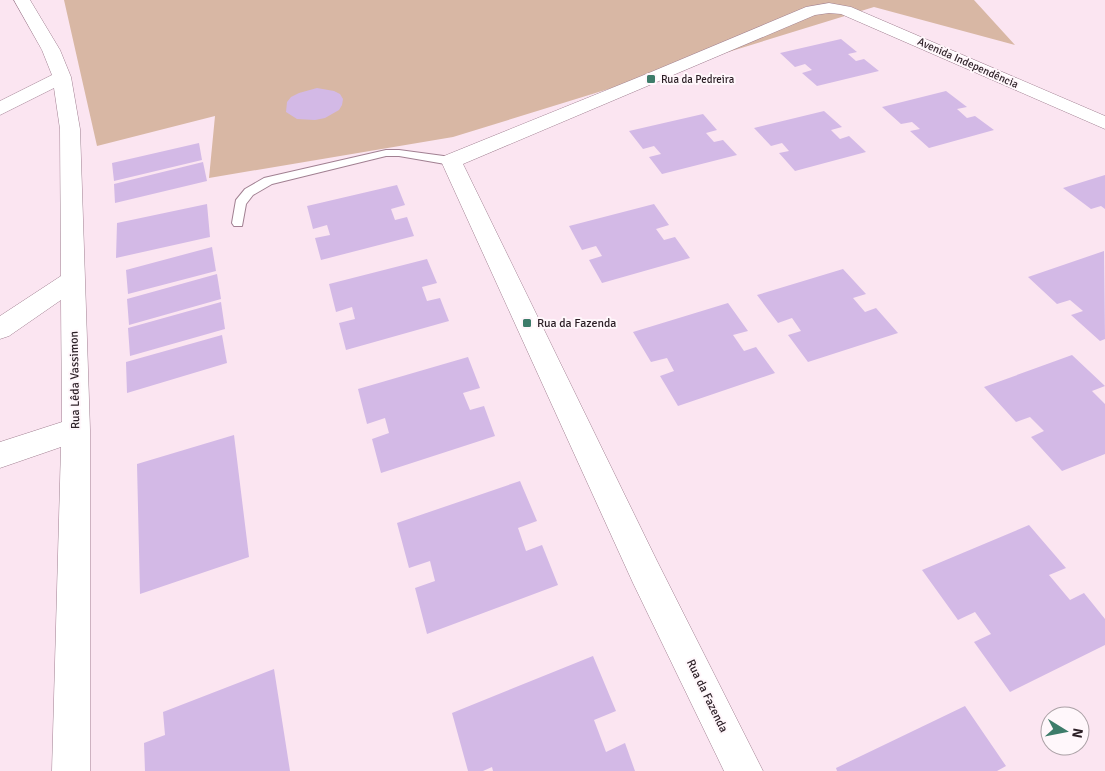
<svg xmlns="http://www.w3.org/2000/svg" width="1105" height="771" viewBox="0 0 1105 771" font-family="Signika,sans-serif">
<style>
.green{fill:#d8b7a4}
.building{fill:#d3b9e6}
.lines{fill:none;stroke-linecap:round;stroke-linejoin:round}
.lane-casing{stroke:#a18092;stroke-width:2}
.street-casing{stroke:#a18092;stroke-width:1}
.lane{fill:#fff;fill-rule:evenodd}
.street{fill:#fff;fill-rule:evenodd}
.poi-dot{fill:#3d7c6a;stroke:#fff7fb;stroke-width:2}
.labels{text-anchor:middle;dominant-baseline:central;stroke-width:4;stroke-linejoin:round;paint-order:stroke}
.far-street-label{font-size:11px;fill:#2c1f26;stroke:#fff7fb}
.far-poi-label{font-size:11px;fill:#2c1f26;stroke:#fff7fb;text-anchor:start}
.poi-label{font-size:12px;fill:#2c1f26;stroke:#fff7fb;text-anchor:start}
.street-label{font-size:12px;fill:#2c1f26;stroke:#fff7fb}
</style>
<rect width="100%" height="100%" fill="#fbe5f1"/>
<path class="green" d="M 64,0 L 974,0 L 1015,45 L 874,7 L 453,137 L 209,178 L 215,116 L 97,146 Z"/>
<path class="building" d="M 841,39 L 857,52 L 848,54 L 856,61 L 864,59 L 879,71 L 817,86 L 802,73 L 812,70 L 805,64 L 795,67 L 780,53 Z
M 317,88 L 334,91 L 340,94 L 343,99 L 342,105 L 339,110 L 325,118 L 315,120 L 297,119 L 286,112 L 287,102 L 291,97 L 299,93 Z
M 946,91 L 967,107 L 957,109 L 967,118 L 975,116 L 994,130 L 929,148 L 910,131 L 920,129 L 912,122 L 901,124 L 882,107 Z
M 824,111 L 842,127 L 831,130 L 840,139 L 849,136 L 866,152 L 795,171 L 779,153 L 789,151 L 782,143 L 771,146 L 754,128 Z
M 703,114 L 717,130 L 706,133 L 714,142 L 723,140 L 737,155 L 662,174 L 649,157 L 661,154 L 654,146 L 643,149 L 629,131 Z
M 199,143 L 202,160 L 114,181 L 112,163 Z
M 203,162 L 207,181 L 115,203 L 114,184 Z
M 1105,175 L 1105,209 L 1101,206 L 1091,209 L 1063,188 Z
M 397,185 L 405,205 L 391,209 L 395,220 L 407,217 L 414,236 L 321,260 L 315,238 L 330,235 L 327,225 L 313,229 L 307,206 Z
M 207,204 L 210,237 L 116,258 L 117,223 Z
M 654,204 L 669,225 L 656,229 L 664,240 L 675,237 L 690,258 L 602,283 L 589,260 L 602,256 L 596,246 L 582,250 L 569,226 Z
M 212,247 L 216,271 L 128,294 L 126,270 Z
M 1104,251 L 1105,339 L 1100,341 L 1071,315 L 1083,311 L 1070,300 L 1057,304 L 1028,277 Z
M 427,259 L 437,283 L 422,287 L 427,301 L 440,298 L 449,321 L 346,350 L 339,323 L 355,319 L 352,307 L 336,312 L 329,284 Z
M 843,269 L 866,294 L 853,298 L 865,312 L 876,308 L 898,333 L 808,362 L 788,335 L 801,331 L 792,318 L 778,323 L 757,295 Z
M 217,274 L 221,299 L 129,325 L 127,299 Z
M 221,302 L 225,329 L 130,356 L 128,328 Z
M 728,303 L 748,331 L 733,335 L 744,351 L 756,347 L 775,373 L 678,406 L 660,376 L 674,371 L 667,358 L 651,362 L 633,332 Z
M 222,335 L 227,363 L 127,393 L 126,362 Z
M 1072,355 L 1105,386 L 1092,391 L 1105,404 L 1105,454 L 1062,471 L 1031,437 L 1044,431 L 1030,417 L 1016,422 L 984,387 Z
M 468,357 L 480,388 L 463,393 L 470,410 L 484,406 L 495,436 L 381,473 L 372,439 L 389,433 L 385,418 L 367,424 L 358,389 Z
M 234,435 L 249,557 L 140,594 L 137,464 Z
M 520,481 L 537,521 L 518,528 L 526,551 L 542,545 L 558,585 L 427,634 L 415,588 L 435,581 L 430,561 L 409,568 L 397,523 Z
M 1029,525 L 1066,568 L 1049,575 L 1070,600 L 1084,593 L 1105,619 L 1105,645 L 1010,692 L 974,642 L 991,634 L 975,612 L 958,620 L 922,570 Z
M 593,656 L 616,711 L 594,720 L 606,752 L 625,743 L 635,771 L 493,771 L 492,767 L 483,771 L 468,771 L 452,713 Z
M 274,669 L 290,771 L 145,771 L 144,743 L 165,735 L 163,712 Z
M 965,706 L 1006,766 L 997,771 L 837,771 L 836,768 Z"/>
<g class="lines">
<g class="lane-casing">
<path id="lane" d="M 386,150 L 399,150 L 451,157 L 457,161 L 451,165 L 399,156 L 386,156 L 272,184 L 253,195 L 246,204 L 242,226 L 234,226 L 232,223 L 236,200 L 245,189 L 264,178 Z"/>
</g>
<g class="street-casing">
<path id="street" d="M 14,0 L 30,0 L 60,50 L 71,77 L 80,129 L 90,430 L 90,771 L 52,771 L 61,447 L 0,468 L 0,442 L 62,422 L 61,300 L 9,336 L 0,339 L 0,316 L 61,276 L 60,129 L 54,88 L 0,115 L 0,101 L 52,75 L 42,50 Z
M 829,3 L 851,7 L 1105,116 L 1105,129 L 841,14 L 829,13 L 815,15 L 463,164 L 657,561 L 763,771 L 724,771 L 633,583 L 441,161 L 444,156 L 644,75 L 806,7 Z"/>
</g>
<use href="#lane" class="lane"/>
<use href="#street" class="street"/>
</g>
<g class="poi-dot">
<rect x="646" y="74" width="10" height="10" rx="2.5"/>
<rect x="522" y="318" width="10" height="10" rx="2.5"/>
</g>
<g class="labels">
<g class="far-street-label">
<text transform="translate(968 63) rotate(24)">Avenida Independência</text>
</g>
<g class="far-poi-label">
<text x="661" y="79">Rua da Pedreira</text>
</g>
<g class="poi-label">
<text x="537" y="323">Rua da Fazenda</text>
</g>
<g class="street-label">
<text transform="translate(75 380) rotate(-91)">Rua Lêda Vassimon</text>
<text transform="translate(707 696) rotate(64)">Rua da Fazenda</text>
</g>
</g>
<g transform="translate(1065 731) rotate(100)"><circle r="24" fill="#fff7fb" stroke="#aba1a6"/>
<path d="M0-4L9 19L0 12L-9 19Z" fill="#3d7c6a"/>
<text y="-8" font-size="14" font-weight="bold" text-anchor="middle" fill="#2c1f26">N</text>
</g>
</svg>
